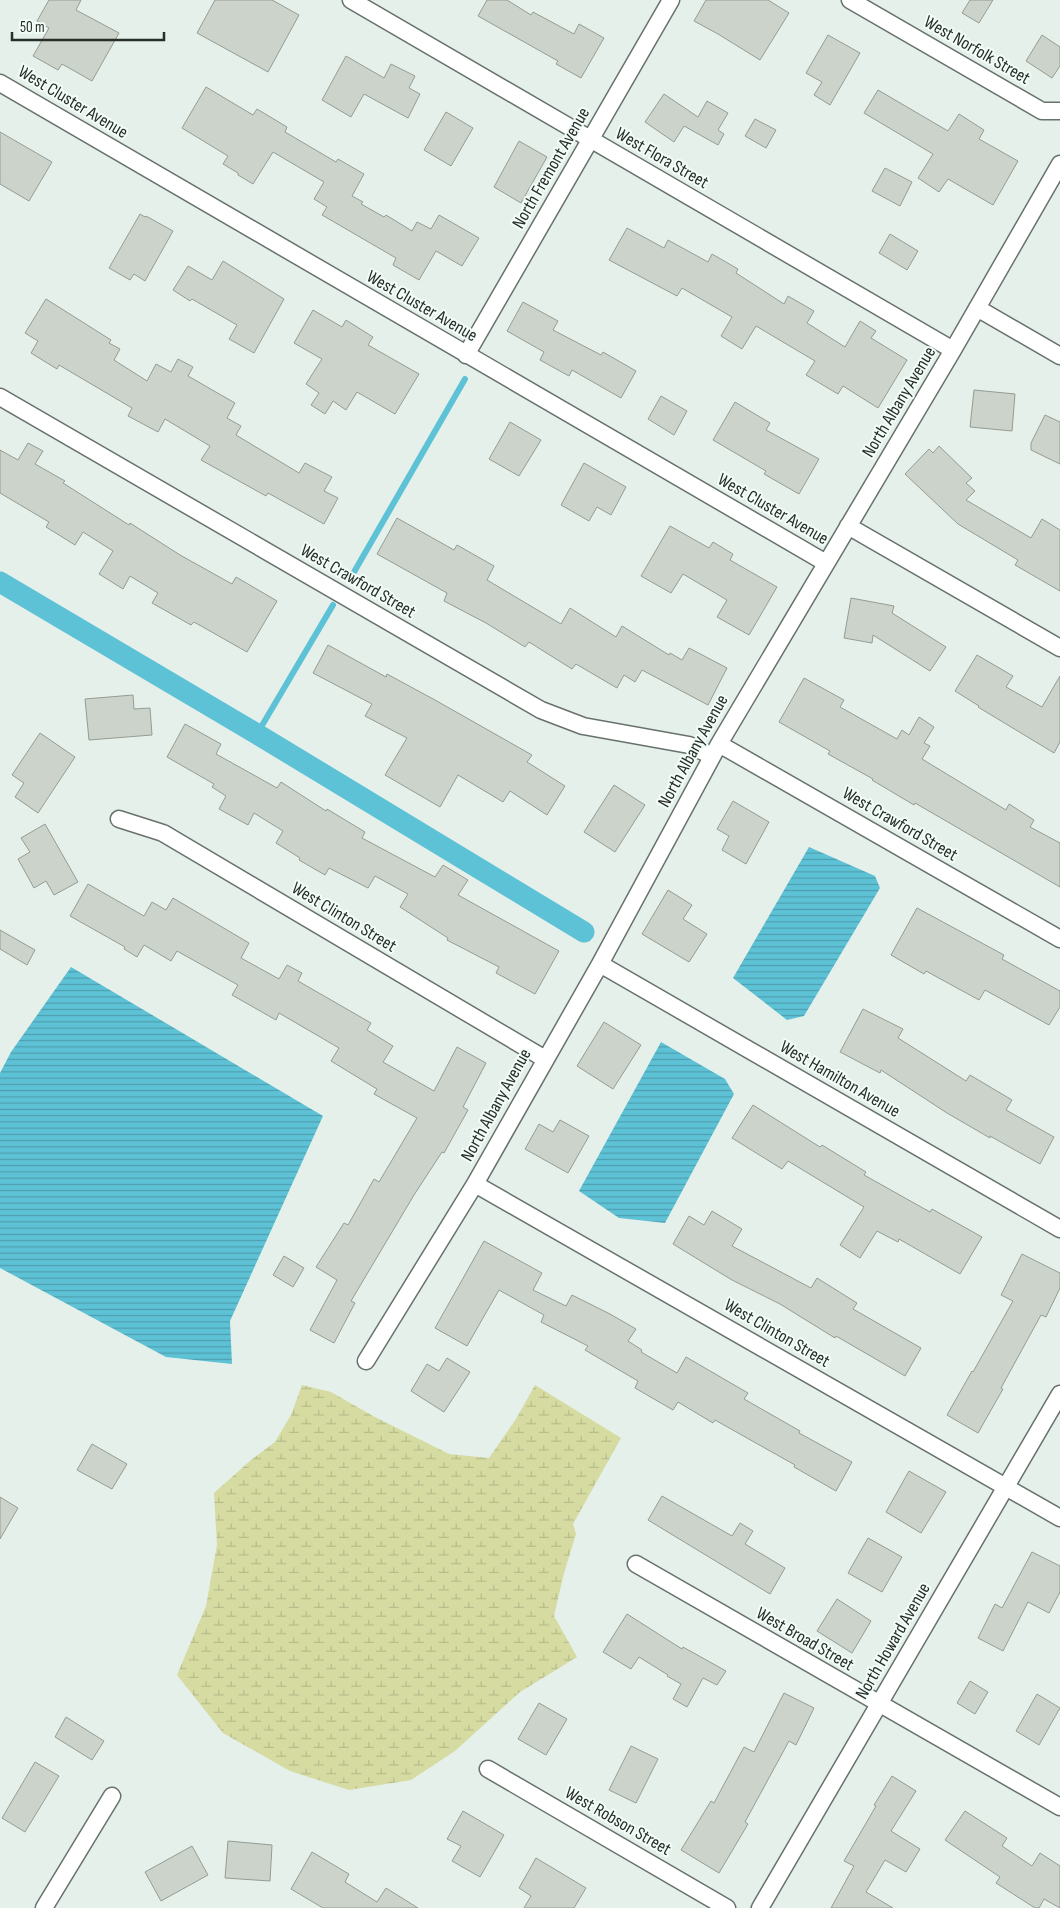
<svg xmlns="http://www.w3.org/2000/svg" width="1060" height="1908" viewBox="0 0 1060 1908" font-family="'Sofia Sans Condensed',sans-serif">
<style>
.wetland{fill:url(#wetland-marsh)}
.water{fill:url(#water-rules)}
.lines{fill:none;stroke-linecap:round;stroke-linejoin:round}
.stream{stroke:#5ec2d6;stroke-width:6}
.canal{stroke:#5ec2d6;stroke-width:21}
.building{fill:#ccd3ca;stroke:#959c93}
.minor-casing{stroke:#68726d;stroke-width:19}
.minor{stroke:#fff;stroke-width:16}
.labels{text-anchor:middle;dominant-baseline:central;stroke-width:4;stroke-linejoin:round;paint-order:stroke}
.street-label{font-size:18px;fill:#282c2a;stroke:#f2fdf7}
</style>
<defs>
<pattern id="wetland-marsh" width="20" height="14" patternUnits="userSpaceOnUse" patternTransform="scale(1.25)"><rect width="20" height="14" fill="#d5dba1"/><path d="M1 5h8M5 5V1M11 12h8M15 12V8" fill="none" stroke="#b7bc8b"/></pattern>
<pattern id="water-rules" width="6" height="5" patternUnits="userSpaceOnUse" patternTransform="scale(1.25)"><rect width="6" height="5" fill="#5ec2d6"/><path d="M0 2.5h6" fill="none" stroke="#4e9eae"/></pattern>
</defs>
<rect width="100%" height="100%" fill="#e5f0ea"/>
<path class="wetland" d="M 302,1385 L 331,1392 L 373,1416 L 449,1454 L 489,1458 L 516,1419 L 535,1385 L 621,1438 L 573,1524 L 576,1534 L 564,1573 L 554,1616 L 577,1657 L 520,1692 L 455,1751 L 411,1780 L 349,1790 L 290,1771 L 223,1733 L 177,1675 L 206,1606 L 217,1545 L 214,1493 L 251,1460 L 275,1442 L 291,1415 Z"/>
<path class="water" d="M 809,847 L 875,876 L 880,888 L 804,1016 L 787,1020 L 733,978 Z
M 71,967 L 323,1116 L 230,1321 L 232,1364 L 166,1357 L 0,1268 L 0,1073 L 11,1052 Z
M 661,1042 L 725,1079 L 734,1094 L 665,1223 L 619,1218 L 579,1191 Z"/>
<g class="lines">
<path class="stream" d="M 350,579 L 465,379
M 257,734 L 333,605"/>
<path class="canal" d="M 0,582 L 257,734 L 584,932"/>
</g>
<path class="building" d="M 49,0 L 81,0 L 76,10 L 119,33 L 92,81 L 62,64 L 58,70 L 33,56 L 49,28 L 37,21 Z
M 215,0 L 272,0 L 299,15 L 268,72 L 197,33 Z
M 487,0 L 507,0 L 531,15 L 533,12 L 574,34 L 579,24 L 604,38 L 581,78 L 556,64 L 558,61 L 478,16 Z
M 706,0 L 768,0 L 789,13 L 760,60 L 718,34 L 694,21 Z
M 970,0 L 993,0 L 979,23 L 962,13 Z
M 828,35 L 860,53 L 830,105 L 814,95 L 822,82 L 806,73 Z
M 1042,35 L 1060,47 L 1060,66 L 1052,78 L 1026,61 Z
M 346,56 L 384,78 L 391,64 L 415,76 L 409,88 L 420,94 L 408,118 L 364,94 L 351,117 L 322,100 Z
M 206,87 L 253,115 L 257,109 L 287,127 L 285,132 L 336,162 L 338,159 L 364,174 L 352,196 L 363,202 L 361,204 L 384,217 L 386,215 L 412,231 L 417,222 L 431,229 L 439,215 L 479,238 L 462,266 L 436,251 L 419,280 L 393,265 L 396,258 L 322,215 L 327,207 L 314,199 L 324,182 L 273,152 L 253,184 L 238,175 L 238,173 L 223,164 L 228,156 L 182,128 Z
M 878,90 L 948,131 L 959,114 L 984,130 L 979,139 L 1018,161 L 993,205 L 948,179 L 939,192 L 918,178 L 933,154 L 864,113 Z
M 664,94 L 698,117 L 707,101 L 728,113 L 718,130 L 724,134 L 718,145 L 684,126 L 674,142 L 645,122 Z
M 446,112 L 473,128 L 451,166 L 424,150 Z
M 755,119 L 776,130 L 766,148 L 745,136 Z
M 0,132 L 52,162 L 29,201 L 0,184 Z
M 519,141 L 547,157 L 521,203 L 494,187 Z
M 885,168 L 912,182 L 900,206 L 872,191 Z
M 140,214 L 145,217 L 146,216 L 173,231 L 145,281 L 134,274 L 130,280 L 109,268 Z
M 627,228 L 664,248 L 668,240 L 708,262 L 712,254 L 738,269 L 736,273 L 784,304 L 788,296 L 814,311 L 807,323 L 845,347 L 860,321 L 876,331 L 871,338 L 907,360 L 878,408 L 843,386 L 838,394 L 806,375 L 815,361 L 756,326 L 742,349 L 721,336 L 732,317 L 682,288 L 677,296 L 609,260 Z
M 890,234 L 918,251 L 907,270 L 879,253 Z
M 223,261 L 284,299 L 254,353 L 229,339 L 237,325 L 192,299 L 190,301 L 173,290 L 188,266 L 212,280 Z
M 46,299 L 111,340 L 109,343 L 120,349 L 114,360 L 147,381 L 156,364 L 171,372 L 178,359 L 193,367 L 188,376 L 235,403 L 227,418 L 241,426 L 236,435 L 299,473 L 305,463 L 332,477 L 324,491 L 338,498 L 324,524 L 268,493 L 266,496 L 201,460 L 210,446 L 165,419 L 158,432 L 128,416 L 132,408 L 59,365 L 57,369 L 31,353 L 38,341 L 25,333 Z
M 523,302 L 558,321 L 553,330 L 601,355 L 603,352 L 636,371 L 621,398 L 572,370 L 569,376 L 540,360 L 544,352 L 507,331 Z
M 313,310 L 342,327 L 346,320 L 373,337 L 368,345 L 419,374 L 395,414 L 357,392 L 346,410 L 333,401 L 325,414 L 311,405 L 319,393 L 306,384 L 322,359 L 294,343 Z
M 974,390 L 1015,394 L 1012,431 L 970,427 Z
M 661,396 L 687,411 L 674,435 L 648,419 Z
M 735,402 L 770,423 L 766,430 L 819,459 L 799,494 L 764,474 L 766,471 L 713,440 Z
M 1045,415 L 1060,422 L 1060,464 L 1031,450 L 1031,443 Z
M 510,422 L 541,440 L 519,476 L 489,459 Z
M 28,443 L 43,451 L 35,464 L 65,481 L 63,483 L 129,525 L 130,523 L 180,555 L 232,584 L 236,577 L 277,601 L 247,652 L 194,622 L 191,625 L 152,603 L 158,593 L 130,576 L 123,589 L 99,574 L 113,551 L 83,532 L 75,545 L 46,527 L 49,522 L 0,493 L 0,450 L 18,460 Z
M 939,446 L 972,478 L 966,483 L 975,491 L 966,500 L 1031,538 L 1042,519 L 1060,530 L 1060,591 L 1015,565 L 1018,560 L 958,524 L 905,474 L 929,449 L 933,453 Z
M 584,463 L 626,487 L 611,515 L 597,507 L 589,521 L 561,505 Z
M 397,518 L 454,550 L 457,545 L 494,566 L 487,580 L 561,624 L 570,608 L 616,637 L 622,626 L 669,655 L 670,653 L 682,660 L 689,648 L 727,668 L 708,705 L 642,670 L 635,682 L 624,675 L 617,688 L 576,664 L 572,669 L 529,642 L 525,647 L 486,623 L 444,601 L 447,593 L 377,554 Z
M 670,526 L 709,548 L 713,542 L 733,554 L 730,560 L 777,587 L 749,635 L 717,617 L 727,600 L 683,574 L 671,593 L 641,576 Z
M 851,598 L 894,606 L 892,613 L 946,647 L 930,671 L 873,635 L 872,643 L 844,638 Z
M 328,645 L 386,677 L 387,674 L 435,700 L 532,755 L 527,762 L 565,786 L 547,815 L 510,791 L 503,802 L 458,775 L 440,807 L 385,775 L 407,738 L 365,716 L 372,704 L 313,673 Z
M 977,655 L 1013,676 L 1006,687 L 1042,707 L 1060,676 L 1060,742 L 1054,753 L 978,707 L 979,706 L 955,691 Z
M 804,678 L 844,700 L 840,707 L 897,739 L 902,730 L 909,735 L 919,717 L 934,727 L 924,743 L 930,746 L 922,759 L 1006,810 L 1009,804 L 1034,820 L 1030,827 L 1060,843 L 1060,887 L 915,803 L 914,805 L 872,780 L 873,779 L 828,754 L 830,751 L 779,722 Z
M 133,695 L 134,709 L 150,708 L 152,735 L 89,740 L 85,699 Z
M 185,724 L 221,744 L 216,754 L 277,788 L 281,782 L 326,811 L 327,809 L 365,832 L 362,838 L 435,877 L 443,865 L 468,880 L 458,895 L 559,951 L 535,994 L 496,973 L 499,967 L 447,940 L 448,938 L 400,907 L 408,894 L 375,876 L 368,888 L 329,868 L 325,875 L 299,860 L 300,858 L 276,843 L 283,831 L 254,813 L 248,825 L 219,809 L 226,796 L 212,787 L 214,784 L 167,757 Z
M 40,733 L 75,757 L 38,813 L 15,797 L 24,783 L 12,775 Z
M 614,785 L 645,805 L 615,852 L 584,832 Z
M 733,801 L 769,822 L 746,864 L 722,850 L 729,836 L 717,829 Z
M 45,824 L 78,882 L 54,895 L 46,881 L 34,888 L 18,859 L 30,852 L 21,838 Z
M 88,884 L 144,916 L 152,902 L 166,910 L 173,898 L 249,943 L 241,958 L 279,979 L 287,965 L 302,973 L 298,981 L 371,1023 L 367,1030 L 393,1046 L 383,1062 L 434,1091 L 457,1047 L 486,1063 L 463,1107 L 468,1110 L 444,1153 L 442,1152 L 414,1195 L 351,1301 L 355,1303 L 334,1343 L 310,1330 L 337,1280 L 316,1267 L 344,1223 L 348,1225 L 374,1179 L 379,1182 L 417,1118 L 374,1094 L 377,1089 L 331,1061 L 339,1048 L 279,1013 L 276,1020 L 232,995 L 238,985 L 177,951 L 171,961 L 144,945 L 137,957 L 124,949 L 125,947 L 70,916 Z
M 668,890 L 692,905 L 683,919 L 707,934 L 689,962 L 642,934 Z
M 917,908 L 1004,955 L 1002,959 L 1060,991 L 1060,1007 L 1049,1025 L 985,990 L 979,1000 L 926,971 L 924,974 L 891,955 Z
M 0,930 L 35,950 L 27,965 L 0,949 Z
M 863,1009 L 903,1029 L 898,1038 L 966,1081 L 970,1075 L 1012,1100 L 1006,1110 L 1054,1137 L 1040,1164 L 990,1136 L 990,1138 L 947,1113 L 881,1070 L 880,1073 L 840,1052 Z
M 604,1022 L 641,1045 L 613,1089 L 577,1066 Z
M 753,1105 L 820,1147 L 822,1145 L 866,1172 L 864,1175 L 930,1212 L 932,1209 L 982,1237 L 960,1274 L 899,1239 L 898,1242 L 877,1231 L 860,1258 L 840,1245 L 864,1207 L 788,1161 L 782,1169 L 732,1138 Z
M 560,1120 L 589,1136 L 568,1173 L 525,1149 L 539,1124 L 553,1132 Z
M 712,1211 L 742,1229 L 732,1246 L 811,1288 L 817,1278 L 857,1303 L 853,1309 L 921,1348 L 905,1376 L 836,1336 L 835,1338 L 780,1304 L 732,1280 L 673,1244 L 689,1216 L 704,1225 Z
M 484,1241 L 542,1273 L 533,1290 L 566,1306 L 572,1295 L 610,1314 L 636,1329 L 628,1341 L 642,1350 L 641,1352 L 677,1373 L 686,1357 L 748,1393 L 744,1399 L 800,1431 L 799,1433 L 852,1462 L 836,1491 L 794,1467 L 795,1465 L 715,1420 L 713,1423 L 678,1402 L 673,1410 L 635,1388 L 638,1381 L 585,1350 L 588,1346 L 541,1322 L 544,1315 L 499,1290 L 467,1346 L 435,1328 Z
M 1022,1254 L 1060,1273 L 1060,1288 L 1046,1317 L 1041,1315 L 1001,1388 L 1003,1389 L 978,1433 L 947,1415 L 972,1371 L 973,1372 L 1013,1301 L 1001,1295 Z
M 284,1256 L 304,1268 L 293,1287 L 273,1275 Z
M 447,1358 L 470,1372 L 444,1412 L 411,1391 L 427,1364 L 439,1371 Z
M 92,1444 L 127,1464 L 112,1489 L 77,1470 Z
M 909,1471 L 946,1492 L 921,1533 L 886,1512 Z
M 662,1496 L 732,1536 L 740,1523 L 753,1531 L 745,1544 L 785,1568 L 770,1594 L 648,1520 Z
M 0,1497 L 18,1508 L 0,1539 Z
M 868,1538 L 902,1557 L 882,1592 L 848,1573 Z
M 1032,1552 L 1060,1566 L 1060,1592 L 1049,1613 L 1028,1602 L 1003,1651 L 978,1638 L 995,1604 L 1002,1608 Z
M 837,1599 L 871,1621 L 852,1653 L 817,1631 Z
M 627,1614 L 682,1649 L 683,1647 L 726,1671 L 717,1685 L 703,1678 L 687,1707 L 673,1699 L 681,1684 L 667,1676 L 668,1675 L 639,1657 L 631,1669 L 603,1652 Z
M 970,1681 L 988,1692 L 975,1714 L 957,1703 Z
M 784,1693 L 814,1708 L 796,1745 L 789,1741 L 745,1822 L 748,1824 L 719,1873 L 681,1850 L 711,1801 L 714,1803 L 744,1747 L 754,1752 Z
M 1037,1694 L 1060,1708 L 1039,1745 L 1016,1731 Z
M 539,1703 L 567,1719 L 546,1755 L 518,1739 Z
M 66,1717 L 104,1741 L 92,1760 L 55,1737 Z
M 631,1746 L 658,1759 L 636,1803 L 609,1790 Z
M 35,1762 L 59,1776 L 25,1832 L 2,1818 Z
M 892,1776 L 916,1791 L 891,1831 L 920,1849 L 906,1872 L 885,1860 L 866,1892 L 893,1908 L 831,1908 L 854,1866 L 844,1861 L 876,1806 L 874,1805 Z
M 463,1811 L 504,1835 L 480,1877 L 452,1861 L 461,1846 L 447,1839 Z
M 965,1811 L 1007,1838 L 1002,1846 L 1032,1866 L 1040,1853 L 1060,1866 L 1060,1908 L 1044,1899 L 1039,1908 L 1035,1908 L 996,1883 L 1000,1877 L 945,1840 Z
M 228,1841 L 272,1845 L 270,1881 L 225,1878 Z
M 192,1846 L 208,1875 L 161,1901 L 145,1872 Z
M 312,1852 L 349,1874 L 345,1882 L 377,1902 L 386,1888 L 418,1908 L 323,1908 L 291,1889 Z
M 536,1858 L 586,1888 L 574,1908 L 524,1908 L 531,1896 L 519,1888 Z"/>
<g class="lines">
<g class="minor-casing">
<path id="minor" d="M 351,0 L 953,350
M 850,0 L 1042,111 L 1060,111
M 0,83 L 826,563
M 977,308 L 1060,356
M 466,355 L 671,0
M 0,397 L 541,710 L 583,726 L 689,745 L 712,756
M 848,526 L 1060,648
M 719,744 L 1060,939
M 119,819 L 163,833 L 545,1059
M 600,964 L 1060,1229
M 475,1184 L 1060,1518
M 366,1361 L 475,1184 L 600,964 L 719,744 L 953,350 L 1060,164
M 636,1564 L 1060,1807
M 488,1769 L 727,1908
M 44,1908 L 112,1796
M 760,1908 L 1060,1394"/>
</g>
<use href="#minor" class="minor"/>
</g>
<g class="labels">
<g class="street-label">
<text transform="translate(977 50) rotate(30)">West Norfolk Street</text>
<text transform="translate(73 102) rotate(31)">West Cluster Avenue</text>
<text transform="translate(662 158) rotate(30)">West Flora Street</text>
<text transform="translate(551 168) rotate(-60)">North Fremont Avenue</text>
<text transform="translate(422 306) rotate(30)">West Cluster Avenue</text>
<text transform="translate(899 402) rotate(-59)">North Albany Avenue</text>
<text transform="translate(773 509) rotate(30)">West Cluster Avenue</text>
<text transform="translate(358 581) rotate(30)">West Crawford Street</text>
<text transform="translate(693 751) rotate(-61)">North Albany Avenue</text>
<text transform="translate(900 824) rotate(30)">West Crawford Street</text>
<text transform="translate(344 917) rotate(31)">West Clinton Street</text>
<text transform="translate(840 1079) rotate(30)">West Hamilton Avenue</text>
<text transform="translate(496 1105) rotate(-61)">North Albany Avenue</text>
<text transform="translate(777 1333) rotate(30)">West Clinton Street</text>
<text transform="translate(805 1639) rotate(30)">West Broad Street</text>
<text transform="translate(893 1641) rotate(-60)">North Howard Avenue</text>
<text transform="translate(618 1821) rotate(30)">West Robson Street</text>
</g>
</g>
<path d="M12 32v8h152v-8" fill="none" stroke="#282c2a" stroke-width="2.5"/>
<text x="20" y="32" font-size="15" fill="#282c2a" stroke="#f2fdf7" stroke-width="4" paint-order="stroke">50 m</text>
</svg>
